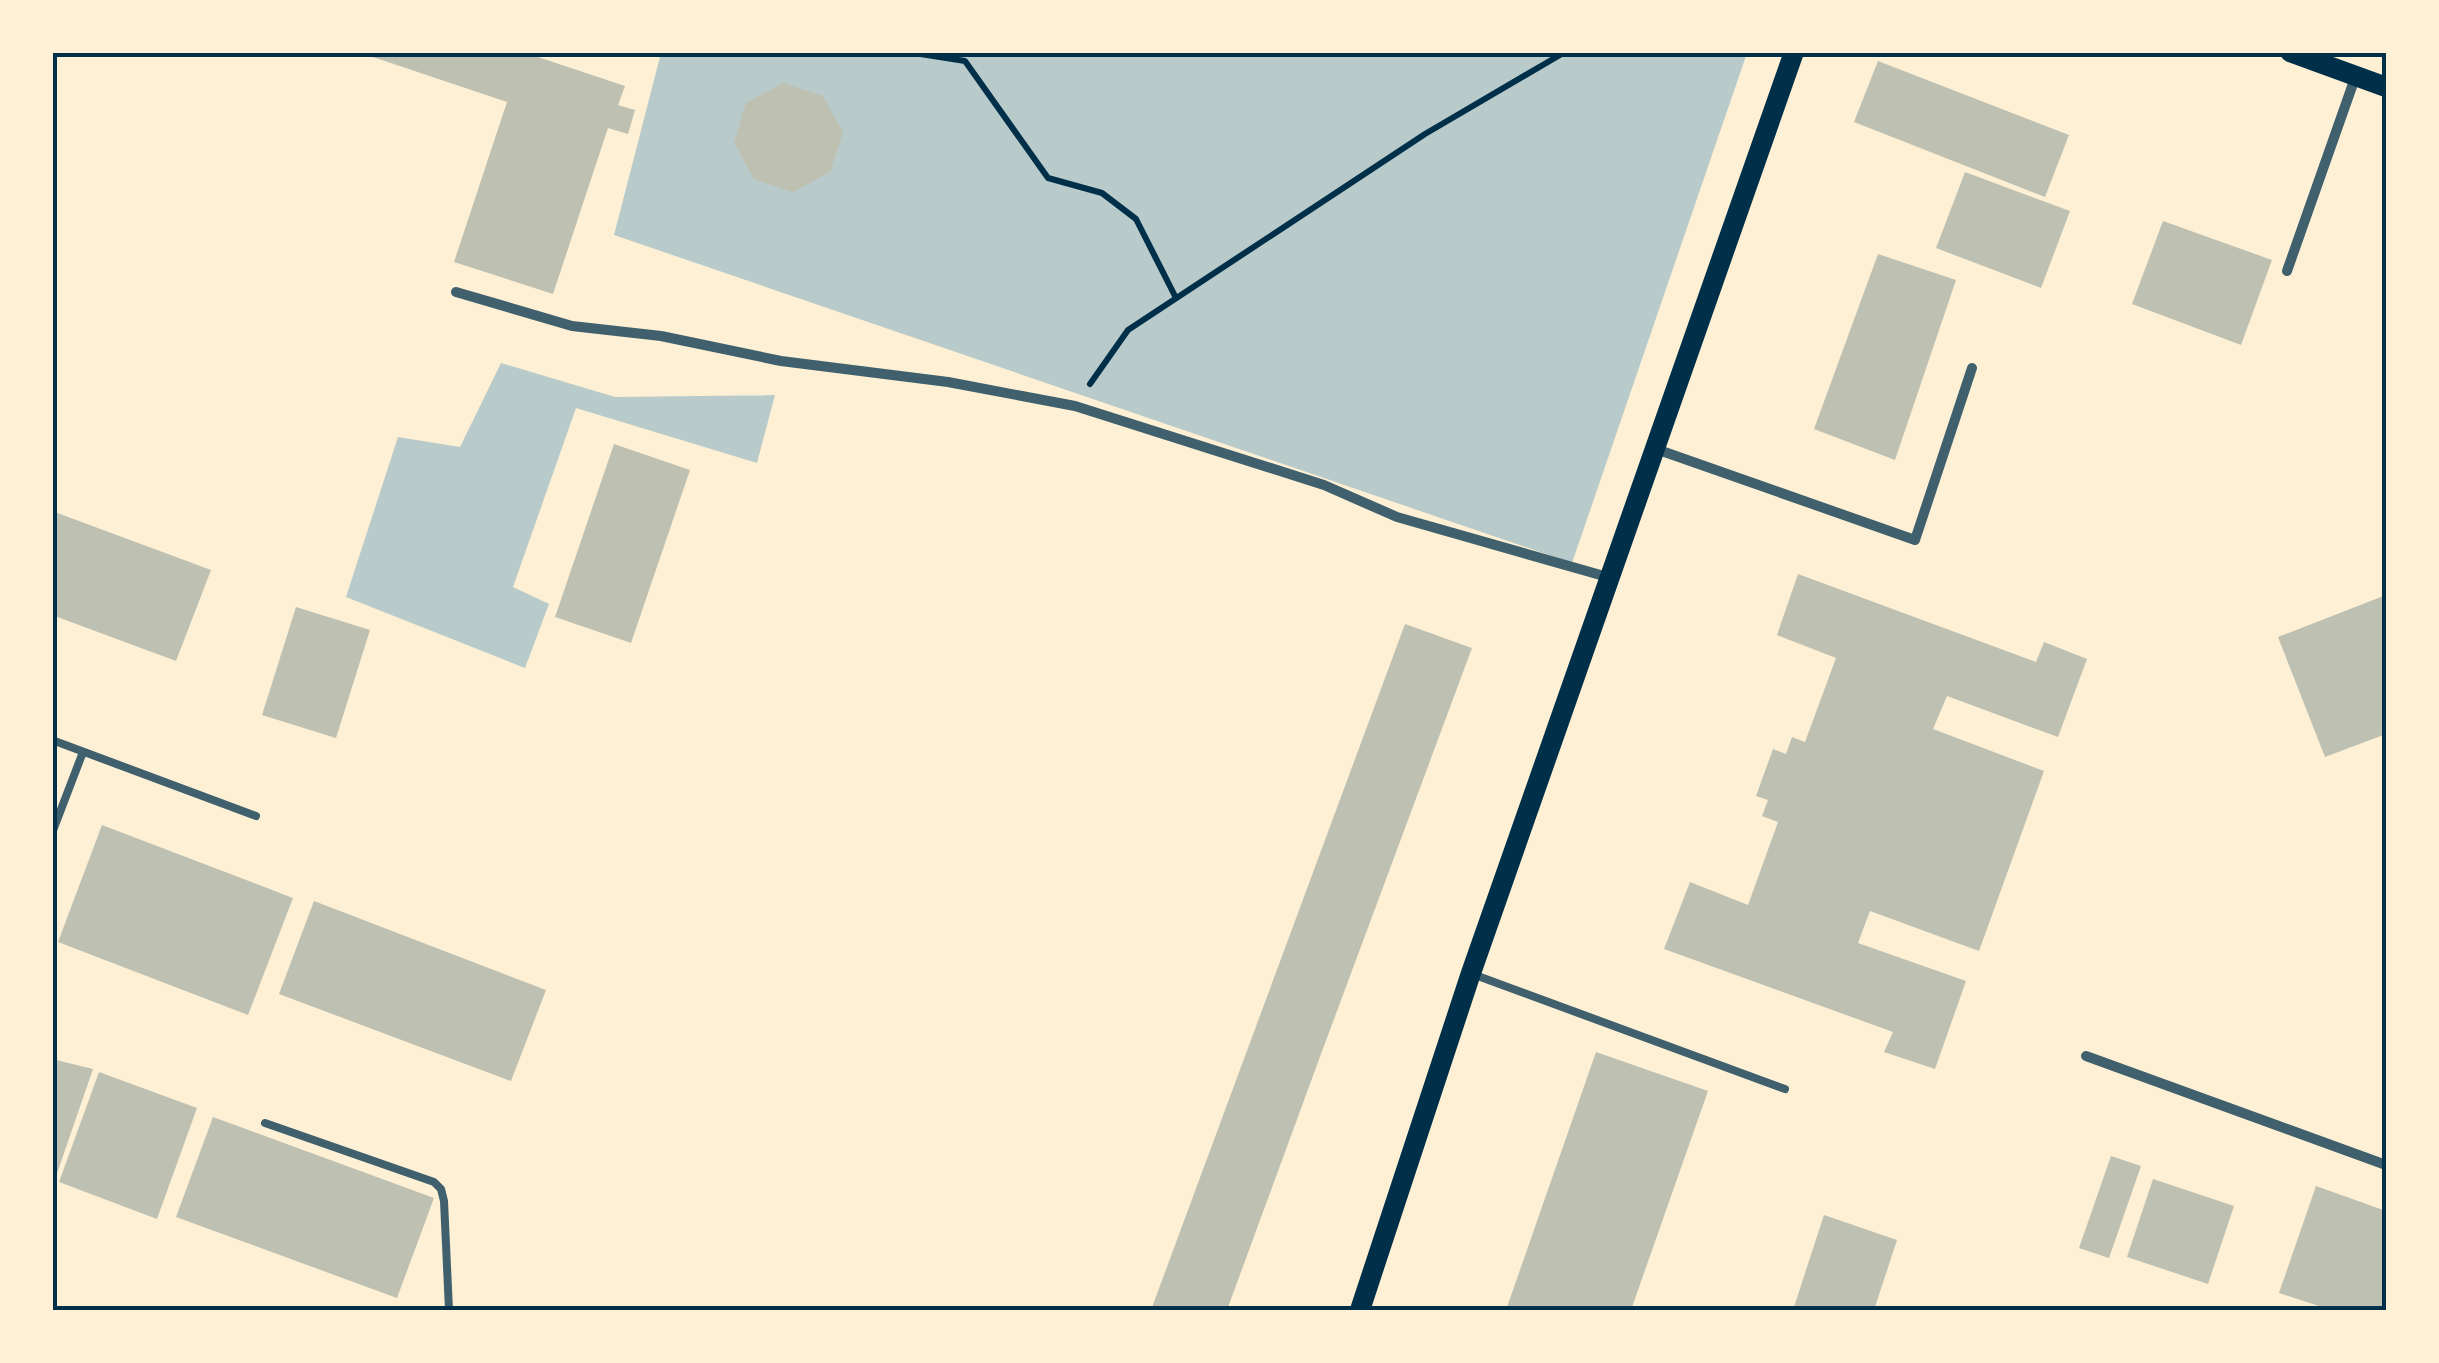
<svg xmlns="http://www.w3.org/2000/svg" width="2439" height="1363" viewBox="0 0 2439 1363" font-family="'Noto Serif',serif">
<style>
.green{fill:#b9caca}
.building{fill:#bec0b2}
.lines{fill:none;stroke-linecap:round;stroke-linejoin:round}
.path{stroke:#003049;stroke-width:6}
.service{stroke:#3f606c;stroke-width:8}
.minor{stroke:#3f606c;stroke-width:10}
.secondary{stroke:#003049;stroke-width:20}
.neatline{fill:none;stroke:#003049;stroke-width:4}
</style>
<rect width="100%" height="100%" fill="#fdf0d5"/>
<path class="green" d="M 661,53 L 1747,53 L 1572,563 L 614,235 Z
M 501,363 L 615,397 L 775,395 L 757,463 L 576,408 L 513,587 L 549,604 L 525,668 L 346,597 L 398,437 L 460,447 Z"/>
<path class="building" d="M 358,52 L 523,52 L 625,86 L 618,105 L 635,110 L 628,134 L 608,128 L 553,294 L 454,262 L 507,102 Z
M 1878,61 L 2069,135 L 2045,197 L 1854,122 Z
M 783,83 L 823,96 L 843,133 L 830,172 L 793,192 L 754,179 L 734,143 L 746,103 Z
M 1965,172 L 2070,211 L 2041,288 L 1936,248 Z
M 2163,221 L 2272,260 L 2241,345 L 2132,304 Z
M 1878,254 L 1956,280 L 1895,460 L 1814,429 Z
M 614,444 L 690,470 L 631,643 L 555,617 Z
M 52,511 L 211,570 L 176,661 L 52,615 Z
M 1798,574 L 2036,662 L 2044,642 L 2087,659 L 2058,737 L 1947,696 L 1933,729 L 2044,771 L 1979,951 L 1870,911 L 1858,943 L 1966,981 L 1935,1069 L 1884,1052 L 1893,1032 L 1664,949 L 1690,882 L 1748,905 L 1778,822 L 1762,816 L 1768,800 L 1756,796 L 1773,749 L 1786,754 L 1792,737 L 1805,742 L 1836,658 L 1777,635 Z
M 2386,595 L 2386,734 L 2325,757 L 2278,637 Z
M 296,607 L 370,630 L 336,738 L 262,715 Z
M 1405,624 L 1472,648 L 1321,1054 L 1227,1310 L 1151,1310 Z
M 102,825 L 293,898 L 248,1015 L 58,942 Z
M 314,901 L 546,990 L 511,1081 L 279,994 Z
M 1596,1052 L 1708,1091 L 1631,1310 L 1506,1310 Z
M 52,1059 L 93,1069 L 53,1185 L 52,1185 Z
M 99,1072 L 197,1108 L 157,1219 L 59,1182 Z
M 213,1117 L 434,1198 L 397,1298 L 176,1217 Z
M 2111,1156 L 2141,1166 L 2109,1258 L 2079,1248 Z
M 2153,1179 L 2234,1206 L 2208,1284 L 2127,1257 Z
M 2316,1186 L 2386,1211 L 2386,1310 L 2331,1310 L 2279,1293 Z
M 1824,1215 L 1897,1240 L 1874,1310 L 1793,1310 Z"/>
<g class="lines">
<path class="path" d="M 908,52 L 965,61 L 1048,178 L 1102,193 L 1136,219 L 1176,298
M 1090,384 L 1128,330 L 1425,134 L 1565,52"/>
<path class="service" d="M 52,740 L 256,816
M 52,833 L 83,752
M 1475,975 L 1785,1089
M 265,1123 L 434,1182 L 441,1189 L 444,1201 L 449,1310"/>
<path class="minor" d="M 2287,271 L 2355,78
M 456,292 L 572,326 L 661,336 L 781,361 L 948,382 L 1075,406 L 1324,485 L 1397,517 L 1611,578
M 1656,449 L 1915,540 L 1972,368
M 2086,1056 L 2386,1165"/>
<path class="secondary" d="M 2290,52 L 2386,87
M 1360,1310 L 1471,973 L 1794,52"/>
</g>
<rect width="2439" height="1363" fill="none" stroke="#fdf0d5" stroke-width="110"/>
<rect x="55" y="55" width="2329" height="1253" class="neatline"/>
</svg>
